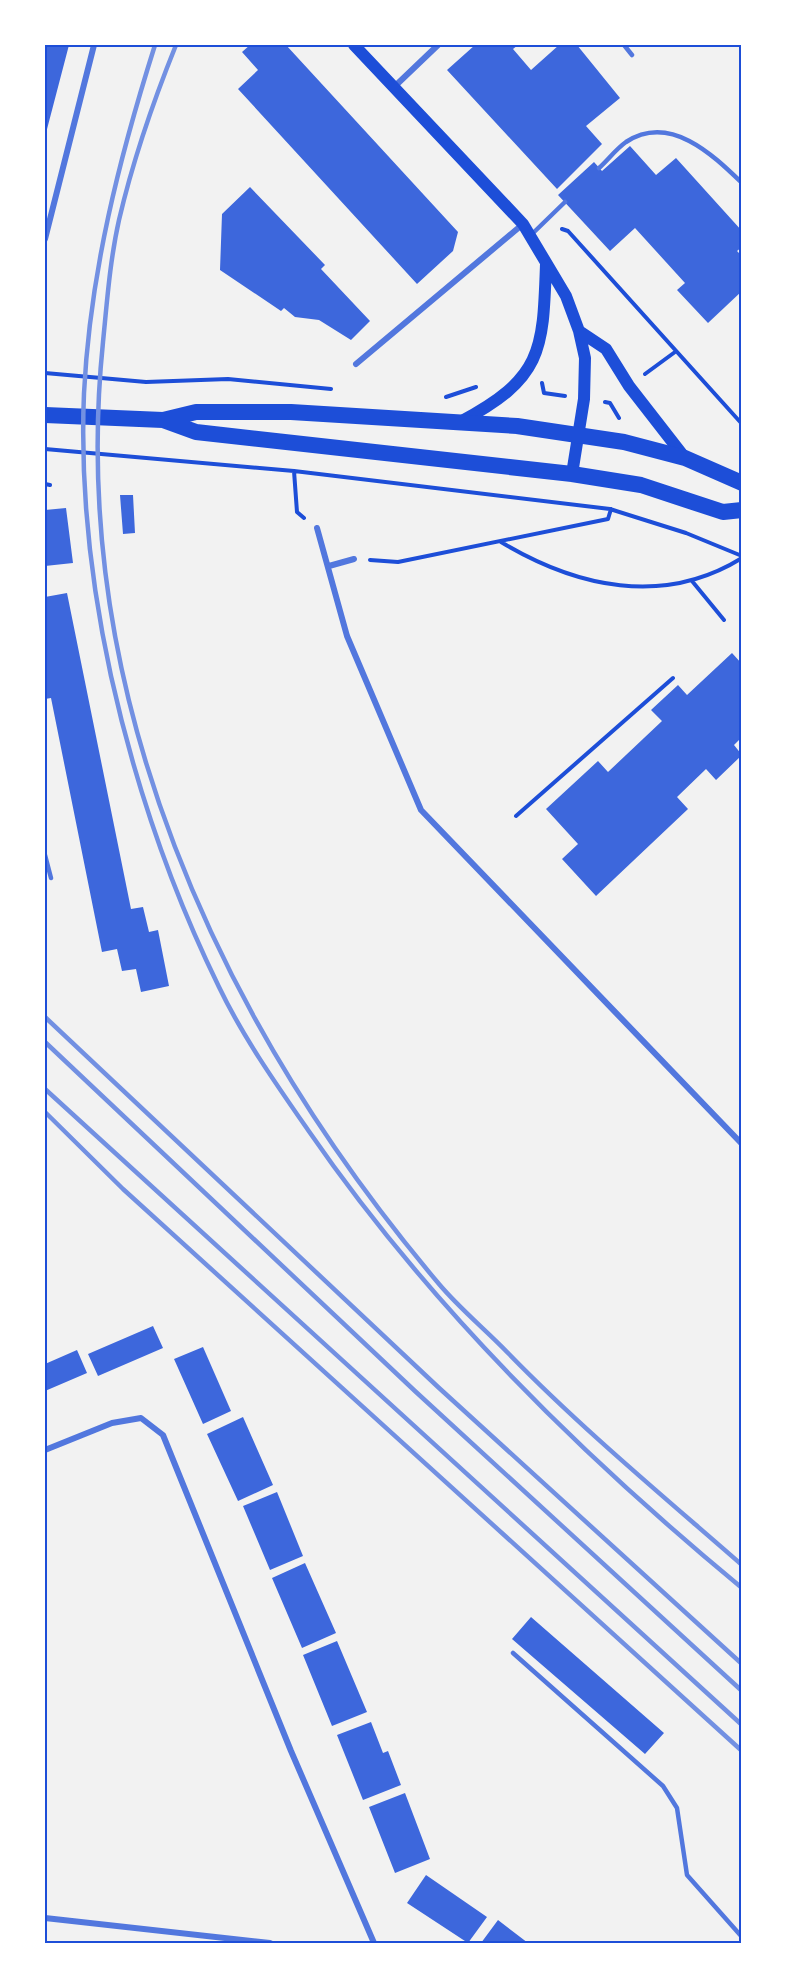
<svg xmlns="http://www.w3.org/2000/svg" width="787" height="1988" viewBox="0 0 787 1988" font-family="'Fira Sans',sans-serif">
<style>
.building{fill:#3d67dc}
.lines{fill:none;stroke-linecap:round;stroke-linejoin:round}
.path{stroke:#1d4ed8;stroke-width:4}
.service{stroke:#5277de;stroke-width:4.5}
.minor{stroke:#5277de;stroke-width:6}
.secondary{stroke:#1d4ed8;stroke-width:12}
.trunk{stroke:#1d4ed8;stroke-width:16}
.rail{stroke:#7290e2;stroke-width:4.5}
.neatline{fill:none;stroke:#1d4ed8;stroke-width:2}
</style>
<rect width="100%" height="100%" fill="#f2f2f2"/>
<path class="building" d="M 45,45 L 69,45 L 46,133 L 45,133 Z
M 250,45 L 286,45 L 458,232 L 453,251 L 417,284 L 238,89 L 258,70 L 242,52 Z
M 475,45 L 518,45 L 513,49 L 531,70 L 559,45 L 577,45 L 620,98 L 586,126 L 602,144 L 557,189 L 447,70 Z
M 630,146 L 656,175 L 676,158 L 742,231 L 742,247 L 737,251 L 742,256 L 742,291 L 708,323 L 677,290 L 685,283 L 635,228 L 610,251 L 558,195 L 594,162 L 602,171 Z
M 250,187 L 325,265 L 321,269 L 370,321 L 351,340 L 319,320 L 295,317 L 284,308 L 281,311 L 220,270 L 222,214 Z
M 120,495 L 133,495 L 135,533 L 123,534 Z
M 66,508 L 73,563 L 45,566 L 45,510 Z
M 67,593 L 131,909 L 143,907 L 149,932 L 158,930 L 169,986 L 141,992 L 136,969 L 122,971 L 117,949 L 102,952 L 51,698 L 45,699 L 45,597 Z
M 732,653 L 742,664 L 742,737 L 734,745 L 742,755 L 716,780 L 706,769 L 677,797 L 688,809 L 596,896 L 562,859 L 578,844 L 546,809 L 598,761 L 608,772 L 662,721 L 651,710 L 678,685 L 687,695 Z
M 153,1326 L 163,1348 L 98,1376 L 88,1354 Z
M 203,1347 L 231,1411 L 203,1424 L 174,1359 Z
M 77,1350 L 87,1373 L 45,1391 L 45,1364 Z
M 243,1417 L 273,1485 L 238,1501 L 207,1434 Z
M 277,1492 L 303,1556 L 270,1570 L 243,1506 Z
M 305,1563 L 336,1633 L 302,1648 L 272,1578 Z
M 531,1617 L 664,1733 L 645,1754 L 512,1639 Z
M 337,1641 L 367,1712 L 332,1726 L 303,1655 Z
M 371,1722 L 383,1753 L 388,1751 L 401,1785 L 363,1800 L 337,1735 Z
M 405,1793 L 430,1859 L 395,1873 L 369,1807 Z
M 426,1875 L 487,1917 L 468,1943 L 407,1903 Z
M 498,1920 L 528,1943 L 481,1943 Z"/>
<g class="lines">
<path class="path" d="M 562,229 L 568,231 L 742,424
M 45,373 L 146,382 L 228,379 L 331,389
M 645,374 L 675,352
M 542,383 L 544,393 L 565,396
M 446,397 L 476,387
M 605,402 L 610,403 L 619,418
M 45,449 L 294,471 L 610,509 L 686,533 L 742,556
M 294,471 L 297,512 L 304,518
M 45,484 L 50,485
M 501,542 C 576,587 663,607 742,558
M 370,560 L 398,562 L 608,519 L 611,509
M 692,581 L 724,620
M 516,816 L 673,678"/>
<path class="service" d="M 624,45 L 632,55
M 599,168 C 608,160 616,149 626,142 C 670,113 713,155 742,183
M 531,235 L 565,202
M 45,855 L 51,878
M 513,1653 L 663,1786 L 677,1808 L 687,1875 L 742,1937"/>
<path class="minor" d="M 393,88 L 438,45
M 45,239 L 94,45
M 356,364 L 523,224
M 317,528 L 347,636 L 421,810 L 742,1144
M 329,566 L 354,559
M 45,1450 L 112,1423 L 141,1418 L 163,1435 L 291,1751 L 374,1943
M 45,1918 L 270,1943"/>
<path class="secondary" d="M 354,45 L 523,224 L 566,296 L 579,331 L 585,358 L 584,399 L 572,474
M 579,331 L 606,349 L 629,386 L 685,458
M 460,422 C 543,378 543,351 546,264"/>
<path class="trunk" d="M 45,415 L 163,420 L 196,432 L 572,474 L 641,485 L 723,512 L 742,510
M 163,420 L 196,412 L 291,412 L 517,426 L 624,442 L 685,458 L 742,483"/>
<path class="rail" d="M 155,45 C 119,159 90,273 84,393 C 80,488 91,584 111,676 C 135,784 170,887 219,987 C 243,1037 276,1084 308,1130 C 428,1304 580,1454 742,1588
M 176,45 C 153,102 133,160 119,220 C 110,260 107,302 103,342 C 67,692 218,1022 439,1284 C 460,1309 486,1330 508,1353 C 581,1428 663,1496 742,1565
M 45,1017 L 438,1387 L 742,1664
M 45,1042 L 416,1392 L 742,1691
M 45,1089 L 742,1725
M 45,1112 L 123,1189 L 742,1751"/>
</g>
<rect width="787" height="1988" fill="none" stroke="#ffffff" stroke-width="93"/>
<rect x="46" y="46" width="694" height="1896" class="neatline"/>
</svg>
